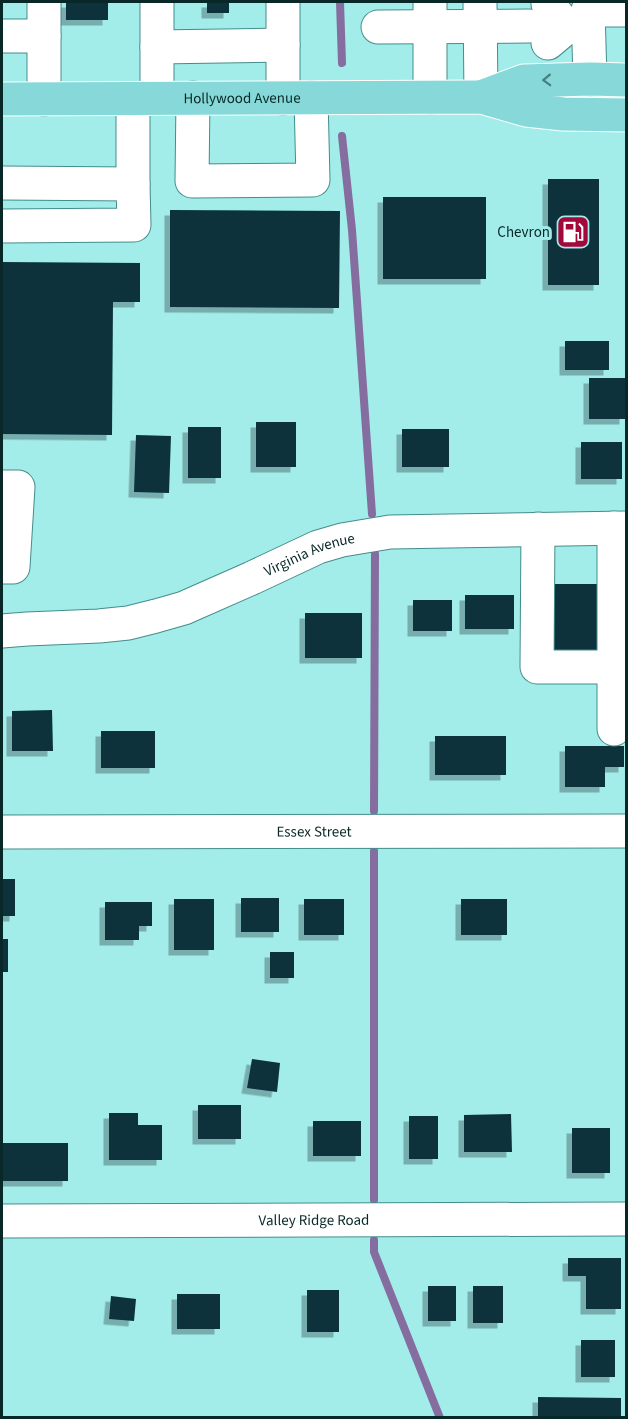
<svg xmlns="http://www.w3.org/2000/svg" width="628" height="1419" viewBox="0 0 628 1419" font-family="'Source Sans 3',sans-serif">
<style>
.lines{fill:none;stroke-linecap:round;stroke-linejoin:round}
.stream{stroke:#856d9f;stroke-width:8}
.building{fill:#09333b;filter:url(#shadow)}
.minor-casing{stroke:#438d8b;stroke-width:35}
.major-casing{stroke:#fff;stroke-width:35}
.minor{stroke:#fff;stroke-width:33}
.major{stroke:#87d9d9;stroke-width:33}
.oneway{stroke:#488080}
.labels{text-anchor:middle;dominant-baseline:central;stroke-width:6;stroke-linejoin:round;paint-order:stroke}
.street-label{font-size:15px;fill:#082827;stroke:#a2ecea}
.poi-label{font-size:15px;fill:#082827;stroke:#a2ecea;text-anchor:end}
</style>
<defs>
<filter id="shadow"><feDropShadow dx="-5.5" dy="5.5" stdDeviation="0" flood-color="#0004"/></filter>
</defs>
<rect width="100%" height="100%" fill="#a2ecea"/>
<g class="lines">
<path class="stream" d="M 340,2 L 342,63
M 342,136 L 352,230 L 372,514
M 374,811 L 375,554
M 374,851 L 374,1200
M 374,1240 L 374,1252 L 440,1418"/>
</g>
<path class="building" d="M 66,2 L 108,2 L 108,20 L 66,20 Z
M 207,2 L 229,2 L 229,13 L 207,13 Z
M 548,179 L 599,179 L 599,285 L 548,285 Z
M 383,197 L 486,197 L 486,279 L 383,279 Z
M 170,210 L 340,211 L 339,308 L 170,307 Z
M 2,262 L 140,263 L 140,302 L 113,302 L 112,435 L 2,434 Z
M 565,341 L 609,341 L 609,370 L 565,370 Z
M 589,378 L 625,378 L 625,419 L 589,419 Z
M 256,422 L 296,422 L 296,467 L 256,467 Z
M 188,427 L 221,427 L 221,478 L 188,478 Z
M 402,429 L 449,429 L 449,467 L 402,467 Z
M 136,435 L 171,436 L 169,493 L 134,492 Z
M 581,442 L 622,442 L 622,479 L 581,479 Z
M 550,584 L 600,584 L 600,658 L 550,658 Z
M 465,595 L 514,595 L 514,629 L 465,629 Z
M 413,600 L 452,600 L 452,631 L 413,631 Z
M 305,613 L 362,613 L 362,658 L 305,658 Z
M 52,710 L 53,751 L 12,751 L 12,711 Z
M 101,731 L 155,731 L 155,768 L 101,768 Z
M 435,736 L 506,736 L 506,775 L 435,775 Z
M 565,746 L 624,746 L 624,767 L 605,767 L 605,787 L 565,787 Z
M 2,879 L 15,879 L 15,916 L 2,916 Z
M 241,898 L 279,898 L 279,932 L 241,932 Z
M 174,899 L 214,899 L 214,950 L 174,950 Z
M 304,899 L 344,899 L 344,935 L 304,935 Z
M 461,899 L 507,899 L 507,935 L 461,935 Z
M 105,902 L 152,902 L 152,926 L 139,926 L 139,940 L 105,940 Z
M 2,939 L 8,939 L 8,972 L 2,972 Z
M 270,952 L 294,952 L 294,978 L 270,978 Z
M 252,1059 L 280,1063 L 277,1092 L 247,1088 Z
M 198,1105 L 241,1105 L 241,1139 L 198,1139 Z
M 109,1113 L 138,1113 L 138,1125 L 162,1125 L 162,1160 L 109,1160 Z
M 511,1114 L 512,1152 L 464,1152 L 464,1115 Z
M 409,1116 L 438,1116 L 438,1159 L 409,1159 Z
M 313,1121 L 361,1121 L 361,1156 L 313,1156 Z
M 572,1128 L 610,1128 L 610,1173 L 572,1173 Z
M 2,1143 L 68,1143 L 68,1181 L 2,1181 Z
M 568,1258 L 621,1258 L 621,1309 L 586,1309 L 586,1276 L 568,1276 Z
M 428,1286 L 456,1286 L 456,1321 L 428,1321 Z
M 473,1286 L 503,1286 L 503,1323 L 473,1323 Z
M 307,1290 L 339,1290 L 339,1332 L 307,1332 Z
M 177,1294 L 220,1294 L 220,1329 L 177,1329 Z
M 111,1296 L 136,1299 L 134,1321 L 109,1319 Z
M 581,1340 L 615,1340 L 615,1377 L 581,1377 Z
M 538,1397 L 621,1398 L 621,1418 L 538,1418 Z"/>
<g class="lines">
<g class="minor-casing">
<g id="minor">
<path d="M 430,2 L 430,97"/>
<path d="M 480,2 L 481,97"/>
<path d="M 548,4 L 567,27 L 548,43"/>
<path d="M 378,27 L 529,26"/>
<path d="M 2,36 L 44,36"/>
<path d="M 157,47 L 283,45"/>
<path d="M 590,79 L 588,10 L 626,10"/>
<path d="M 157,98 L 157,2"/>
<path d="M 193,98 L 192,181 L 313,180 L 311,98"/>
<path d="M 283,98 L 283,2"/>
<path d="M 44,99 L 44,2"/>
<path d="M 2,183 L 133,184 L 133,99"/>
<path d="M 2,226 L 134,225 L 133,184"/>
<path d="M 2,487 L 18,487 L 13,567 L 2,567"/>
<path d="M 614,528 L 614,729"/>
<path d="M 538,529 L 537,667 L 626,667"/>
<path id="s1" d="M 2,631 L 27,629 L 99,626 L 128,623 L 156,616 L 184,608 L 252,578 L 318,547 L 342,540 L 390,532 L 626,528"/>
<path id="s2" d="M 2,832 L 626,831"/>
<path id="s3" d="M 2,1221 L 626,1219"/>
</g>
</g>
<g class="major-casing">
<g id="major">
<path d="M 481,97 L 524,81 L 590,79 L 626,80"/>
<path id="s4" d="M 2,99 L 481,97 L 526,110 L 563,114 L 626,115"/>
</g>
</g>
<use href="#minor" class="minor"/>
<use href="#major" class="major"/>
</g>
<defs><path id="oneway-chevron" d="M-2-3.5L2.5 0L-2 3.5" fill="none" stroke-width="1.6" stroke-linecap="round" stroke-linejoin="round" transform="scale(1.5)"/></defs>
<use class="oneway" href="#oneway-chevron" transform="translate(547 80) rotate(178)"/>
<defs>
<g id="fuel-square" transform="scale(1.725)"><rect x="-9" y="-9" width="18" height="18" rx="4" fill="#a40739" stroke="#a2ecea"/><path d="M-5.5-6h7V0h2V4h1.3V-2.5L3-4.5l.8-.8L6-3V5H2.5V1h-1V6h-7ZM-4.2-4.7v3.2H.2V-4.7Z" fill="#fff"/></g>
</defs>
<g fill-rule="evenodd">
<use href="#fuel-square" x="573" y="232"/>
</g>
<g class="labels">
<g class="street-label">
<text stroke="none"><textPath href="#s4" startOffset="240">Hollywood Avenue</textPath></text>
<text stroke="none"><textPath href="#s1" startOffset="321">Virginia Avenue</textPath></text>
<text stroke="none"><textPath href="#s2" startOffset="312">Essex Street</textPath></text>
<text stroke="none"><textPath href="#s3" startOffset="312">Valley Ridge Road</textPath></text>
</g>
<g class="poi-label">
<text x="550" y="232">Chevron</text>
</g>
</g>
<rect width="628" height="1419" fill="none" stroke="#082827" stroke-width="6"/>
</svg>
